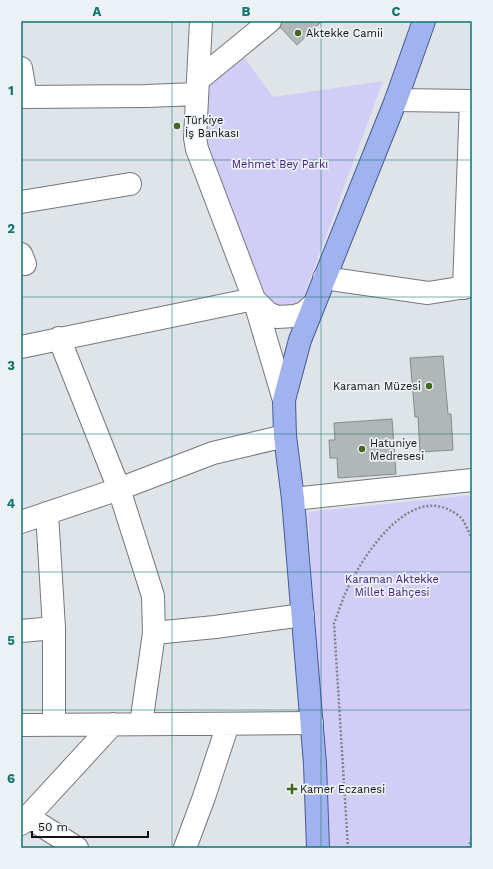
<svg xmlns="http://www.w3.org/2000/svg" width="493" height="869" viewBox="0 0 493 869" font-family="'Work Sans',sans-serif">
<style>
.green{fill:#d2cdf7}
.building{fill:#b1b7b9;stroke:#868c8e}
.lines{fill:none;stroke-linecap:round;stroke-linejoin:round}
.minor-casing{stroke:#74787c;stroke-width:24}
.major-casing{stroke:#455a9a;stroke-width:24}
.path{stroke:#808386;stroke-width:2.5;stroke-dasharray:2 2;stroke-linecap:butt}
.minor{stroke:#fff;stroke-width:22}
.major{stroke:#a1b3ee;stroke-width:22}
.grid{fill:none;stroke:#0f766e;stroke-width:1;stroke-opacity:0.55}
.poi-dot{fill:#426823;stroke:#ecf1f5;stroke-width:1.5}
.labels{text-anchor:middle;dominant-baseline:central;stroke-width:3.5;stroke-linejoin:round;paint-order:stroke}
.poi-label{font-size:11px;fill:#101213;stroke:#ecf1f5;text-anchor:start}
.park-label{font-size:11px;fill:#412085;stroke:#ecf1f5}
.neatline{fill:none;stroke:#0f766e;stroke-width:1.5}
.grid-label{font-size:13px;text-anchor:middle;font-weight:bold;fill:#0f766e}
</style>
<rect width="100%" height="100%" fill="#dfe4e8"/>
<path class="green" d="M 241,53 L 273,97 L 383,81 L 304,296 L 298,305 L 290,309 L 262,302 L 199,137 L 202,84 Z
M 472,495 L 472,848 L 326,848 L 308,512 Z"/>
<path class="building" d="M 282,21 L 322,21 L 297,45 L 280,27 Z
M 443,356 L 448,414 L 451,414 L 453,450 L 420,452 L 418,417 L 415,417 L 410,358 Z
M 392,419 L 396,474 L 338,478 L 337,458 L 330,458 L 329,440 L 335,440 L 334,423 Z"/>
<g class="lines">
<g class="minor-casing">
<path id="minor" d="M 201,21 L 195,138 L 197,149 L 254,299 L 284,400
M 21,68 L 26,97
M 198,80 L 270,21
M 21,97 L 146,96 L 197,94
M 396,100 L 472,101
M 21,202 L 130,184
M 21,254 L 25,264
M 324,278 L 428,293 L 472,286
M 464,288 L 471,101
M 59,338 L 119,489 L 153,596 L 154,633 L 141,724
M 21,347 L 254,299 L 268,313 L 277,317 L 295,316 L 304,313 L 314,304
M 293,499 L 472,480
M 47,513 L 54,628 L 54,725
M 21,522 L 119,489 L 213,453 L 285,436
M 21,631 L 54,628
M 154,633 L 215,627 L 303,615
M 21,725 L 312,723
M 28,817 L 77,848
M 21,824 L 113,724
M 185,848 L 204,797 L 228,724"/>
</g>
<g class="major-casing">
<path id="major" d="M 318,848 L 315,764 L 293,499 L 285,436 L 284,400 L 300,340 L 396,100 L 424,21"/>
</g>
<path class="path" d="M 348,848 L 334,623 C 338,614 341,603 345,594 C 361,558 412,476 460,517 C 465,521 468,532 472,538
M 468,848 L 472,838"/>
<use href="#minor" class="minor"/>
<use href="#major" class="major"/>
</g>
<path class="grid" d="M 172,21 L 172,848M 321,21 L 321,848M 21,160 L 472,160M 21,297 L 472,297M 21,434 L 472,434M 21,572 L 472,572M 21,710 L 472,710"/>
<g class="poi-dot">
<circle cx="298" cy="33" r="4"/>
<circle cx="177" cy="126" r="4"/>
<circle cx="429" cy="386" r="4"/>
<circle cx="362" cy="449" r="4"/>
<path d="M290 783h4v4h4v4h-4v4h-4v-4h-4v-4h4z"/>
</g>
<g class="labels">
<g class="poi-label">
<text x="306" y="33">Aktekke Camii</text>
<text x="185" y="120">Türkiye<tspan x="185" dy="13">İş Bankası</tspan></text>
<text x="421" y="386" text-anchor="end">Karaman Müzesi</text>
<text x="370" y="443">Hatuniye<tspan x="370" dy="13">Medresesi</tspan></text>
<text x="300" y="789">Kamer Eczanesi</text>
</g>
<g class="park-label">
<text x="280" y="164">Mehmet Bey Parkı</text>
<text x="392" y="579">Karaman Aktekke<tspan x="392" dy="13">Millet Bahçesi</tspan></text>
</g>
</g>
<rect width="493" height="869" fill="none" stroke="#ecf1f5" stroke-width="44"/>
<path d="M32 831v6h116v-6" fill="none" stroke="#101213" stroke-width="2"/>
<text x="38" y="831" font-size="12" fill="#101213" stroke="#ecf1f5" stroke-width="3" paint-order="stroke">50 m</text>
<rect x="22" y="22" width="449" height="825" class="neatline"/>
<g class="grid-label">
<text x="97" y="16">A</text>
<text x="246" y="16">B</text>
<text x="396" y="16">C</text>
<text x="11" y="95">1</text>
<text x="11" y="233">2</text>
<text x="11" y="370">3</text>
<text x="11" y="508">4</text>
<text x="11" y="645">5</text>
<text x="11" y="783">6</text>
</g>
</svg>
